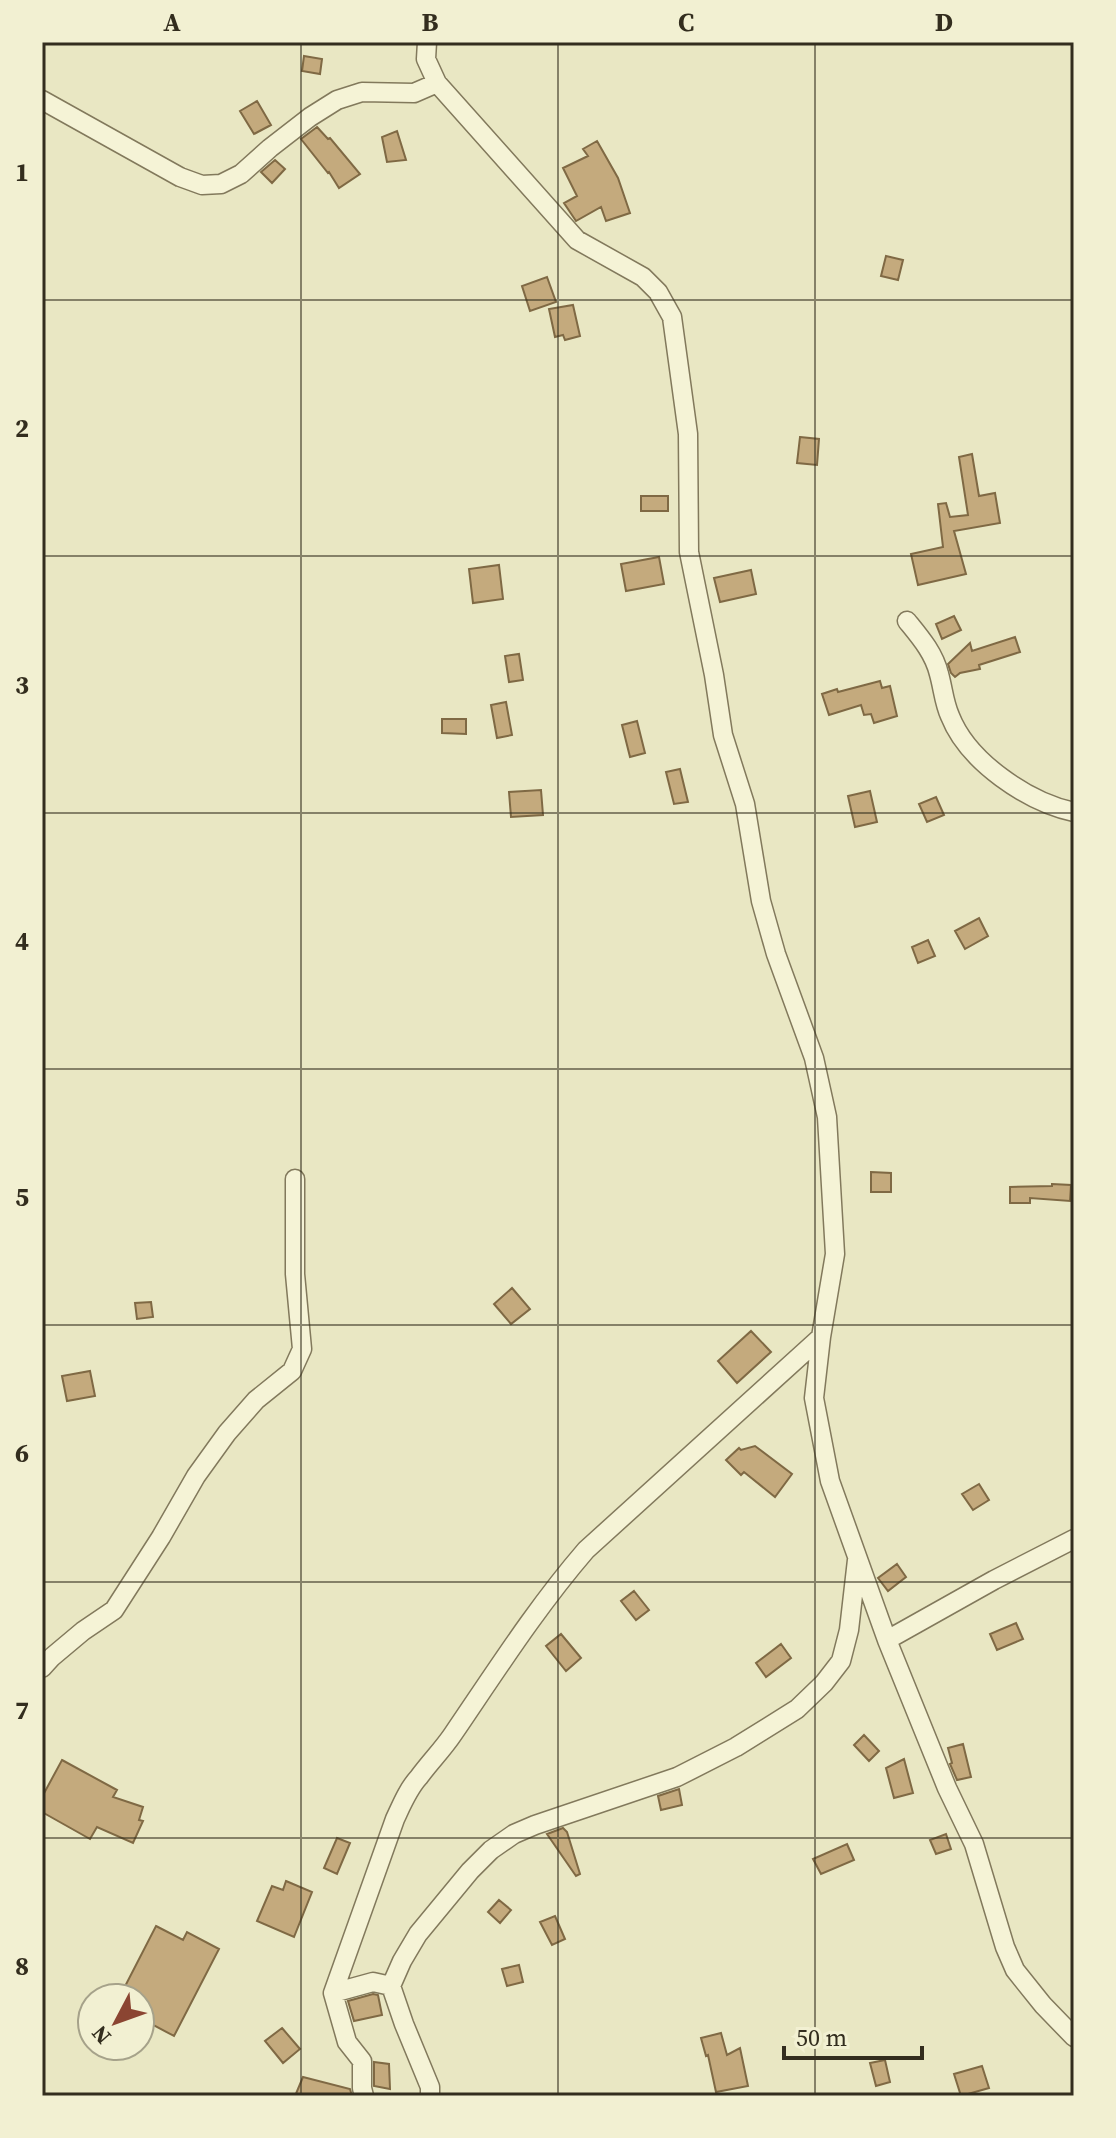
<svg xmlns="http://www.w3.org/2000/svg" width="1116" height="2138" viewBox="0 0 1116 2138" font-family="'Source Serif 4',serif">
<style>
.building{fill:#c4aa7d;stroke:#7f6944;stroke-width:2}
.lines{fill:none;stroke-linecap:round;stroke-linejoin:round}
.minor-casing{stroke:#82795c;stroke-width:21}
.minor{stroke:#f5f3d6;stroke-width:18}
.grid{fill:none;stroke:#332d1e;stroke-width:2;stroke-opacity:0.55}
.neatline{fill:none;stroke:#332d1e;stroke-width:3}
.grid-label{font-size:26px;text-anchor:middle;font-weight:bold;fill:#332d1e}
</style>
<rect width="100%" height="100%" fill="#e9e7c3"/>
<path class="building" d="M 304,56 L 322,59 L 320,74 L 302,71 Z
M 257,101 L 271,125 L 254,134 L 240,111 Z
M 317,127 L 328,139 L 330,138 L 360,174 L 339,188 L 329,172 L 328,173 L 301,139 Z
M 397,131 L 406,160 L 387,162 L 382,137 Z
M 597,141 L 618,178 L 630,213 L 606,221 L 601,207 L 576,221 L 564,203 L 577,196 L 563,168 L 588,156 L 583,149 Z
M 275,160 L 285,169 L 272,183 L 261,172 Z
M 886,256 L 903,260 L 898,280 L 881,276 Z
M 547,277 L 556,302 L 530,311 L 522,286 Z
M 573,305 L 580,336 L 565,340 L 563,335 L 555,337 L 549,309 Z
M 800,437 L 819,439 L 817,465 L 797,463 Z
M 972,454 L 979,496 L 995,493 L 1000,523 L 954,531 L 966,574 L 918,585 L 911,554 L 943,547 L 938,504 L 946,503 L 950,517 L 968,515 L 959,457 Z
M 641,496 L 668,496 L 668,511 L 641,511 Z
M 659,557 L 664,584 L 626,591 L 621,564 Z
M 499,565 L 503,599 L 473,603 L 469,569 Z
M 751,570 L 756,594 L 720,602 L 714,578 Z
M 954,616 L 961,630 L 942,639 L 936,624 Z
M 1015,637 L 1020,652 L 979,665 L 980,669 L 960,673 L 955,677 L 951,673 L 948,664 L 970,643 L 972,651 Z
M 519,654 L 523,680 L 509,682 L 505,656 Z
M 880,681 L 882,688 L 890,686 L 897,716 L 874,723 L 871,714 L 864,715 L 861,705 L 829,715 L 822,694 L 837,689 L 838,692 Z
M 506,702 L 512,735 L 497,738 L 491,705 Z
M 442,719 L 466,719 L 466,734 L 442,733 Z
M 637,721 L 645,753 L 630,757 L 622,725 Z
M 680,769 L 688,802 L 674,804 L 666,772 Z
M 541,790 L 543,815 L 511,817 L 509,792 Z
M 870,791 L 877,822 L 855,827 L 848,796 Z
M 936,797 L 944,815 L 927,822 L 919,804 Z
M 979,918 L 988,936 L 965,949 L 955,931 Z
M 928,940 L 935,956 L 918,963 L 912,947 Z
M 871,1172 L 891,1173 L 891,1192 L 871,1192 Z
M 1052,1184 L 1071,1185 L 1070,1201 L 1030,1198 L 1030,1203 L 1010,1203 L 1010,1187 L 1052,1186 Z
M 512,1288 L 530,1309 L 511,1324 L 494,1304 Z
M 151,1302 L 153,1317 L 137,1319 L 135,1303 Z
M 751,1331 L 771,1352 L 737,1383 L 718,1361 Z
M 90,1371 L 95,1396 L 67,1401 L 62,1376 Z
M 755,1446 L 792,1474 L 775,1497 L 744,1472 L 741,1475 L 726,1460 L 739,1448 L 741,1450 Z
M 979,1484 L 989,1500 L 973,1510 L 962,1494 Z
M 897,1564 L 906,1577 L 888,1591 L 878,1578 Z
M 634,1591 L 649,1610 L 636,1620 L 621,1601 Z
M 1016,1623 L 1023,1639 L 997,1650 L 990,1634 Z
M 561,1634 L 581,1658 L 566,1671 L 546,1646 Z
M 781,1644 L 791,1658 L 766,1677 L 756,1663 Z
M 864,1735 L 879,1751 L 869,1761 L 854,1745 Z
M 963,1744 L 971,1777 L 957,1780 L 950,1764 L 952,1763 L 948,1748 Z
M 904,1759 L 913,1793 L 894,1798 L 886,1768 Z
M 62,1760 L 117,1790 L 113,1797 L 143,1807 L 139,1820 L 143,1821 L 133,1843 L 97,1827 L 90,1839 L 42,1812 L 42,1797 Z
M 679,1789 L 682,1805 L 661,1810 L 658,1796 Z
M 563,1828 L 567,1832 L 580,1874 L 576,1876 L 547,1834 Z
M 946,1834 L 951,1849 L 936,1854 L 930,1840 Z
M 337,1838 L 350,1843 L 337,1874 L 324,1868 Z
M 847,1844 L 854,1860 L 821,1874 L 813,1859 Z
M 286,1881 L 312,1892 L 294,1937 L 257,1921 L 272,1886 L 283,1890 Z
M 499,1900 L 511,1910 L 500,1923 L 488,1912 Z
M 555,1916 L 565,1939 L 552,1945 L 540,1922 Z
M 156,1926 L 183,1940 L 187,1932 L 219,1949 L 174,2036 L 140,2018 L 140,1998 L 119,1998 Z
M 519,1965 L 523,1982 L 507,1986 L 502,1969 Z
M 373,1994 L 378,1995 L 382,2015 L 354,2021 L 348,2001 Z
M 282,2028 L 300,2049 L 283,2063 L 265,2041 Z
M 721,2033 L 727,2055 L 740,2048 L 748,2086 L 716,2092 L 708,2055 L 706,2056 L 701,2038 Z
M 885,2060 L 890,2082 L 876,2086 L 870,2063 Z
M 374,2062 L 389,2064 L 390,2089 L 374,2086 Z
M 982,2066 L 989,2088 L 961,2096 L 954,2074 Z
M 303,2077 L 350,2089 L 352,2096 L 295,2096 Z"/>
<g class="lines">
<g class="minor-casing">
<path id="minor" d="M 427,42 L 426,59 L 437,83 L 577,240 L 643,277 L 658,292 L 672,317 L 688,434 L 689,552 L 714,675 L 723,735 L 745,804 L 761,901 L 776,954 L 814,1058 L 827,1117 L 835,1254 L 821,1337 L 814,1398 L 830,1481 L 887,1640 L 947,1788 L 974,1844 L 1005,1947 L 1015,1970 L 1043,2005 L 1074,2037
M 42,100 L 180,177 L 202,185 L 221,184 L 241,174 L 270,148 L 310,117 L 337,100 L 362,92 L 414,93 L 437,83
M 907,621 C 920,637 934,653 939,674 C 943,688 944,703 950,716 C 968,762 1028,802 1074,812
M 887,1640 L 994,1580 L 1074,1539
M 42,1668 L 52,1657 L 83,1631 L 114,1610 L 161,1537 L 196,1476 L 227,1433 L 256,1400 L 292,1371 L 302,1349 L 295,1274 L 295,1179
M 391,1986 L 404,2024 L 430,2087 L 430,2096
M 333,1993 L 373,1982 L 391,1986 L 402,1961 L 418,1934 L 470,1871 L 491,1850 L 514,1834 L 535,1825 L 677,1777 L 736,1747 L 797,1709 L 824,1683 L 841,1661 L 849,1630 L 857,1560
M 364,2096 L 362,2088 L 362,2061 L 347,2042 L 333,1993 L 395,1819 C 402,1804 408,1789 419,1777 C 430,1762 443,1749 453,1734 C 496,1671 536,1608 586,1550 L 821,1337"/>
</g>
<use href="#minor" class="minor"/>
</g>
<path class="grid" d="M 301,42 L 301,2096M 558,42 L 558,2096M 815,42 L 815,2096M 42,300 L 1074,300M 42,556 L 1074,556M 42,813 L 1074,813M 42,1069 L 1074,1069M 42,1325 L 1074,1325M 42,1582 L 1074,1582M 42,1838 L 1074,1838"/>
<rect width="1116" height="2138" fill="none" stroke="#f2f0d2" stroke-width="88"/>
<g transform="translate(116 2022) rotate(229)"><circle r="38" fill="#f2f0d2" stroke="#a6a28a" stroke-width="2"/>
<path d="M0-6L14 30L0 20L-14 30Z" fill="#8b4532"/>
<text y="-12" font-size="22" font-weight="bold" text-anchor="middle" fill="#332d1e">N</text>
</g>
<path d="M784 2046v12h138v-12" fill="none" stroke="#332d1e" stroke-width="4"/>
<text x="796" y="2046" font-size="24" fill="#332d1e" stroke="#f2f0d2" stroke-width="6" paint-order="stroke">50 m</text>
<rect x="44" y="44" width="1028" height="2050" class="neatline"/>
<g class="grid-label">
<text x="172" y="31">A</text>
<text x="430" y="31">B</text>
<text x="686" y="31">C</text>
<text x="944" y="31">D</text>
<text x="22" y="181">1</text>
<text x="22" y="437">2</text>
<text x="22" y="694">3</text>
<text x="22" y="950">4</text>
<text x="22" y="1206">5</text>
<text x="22" y="1462">6</text>
<text x="22" y="1719">7</text>
<text x="22" y="1975">8</text>
</g>
</svg>
